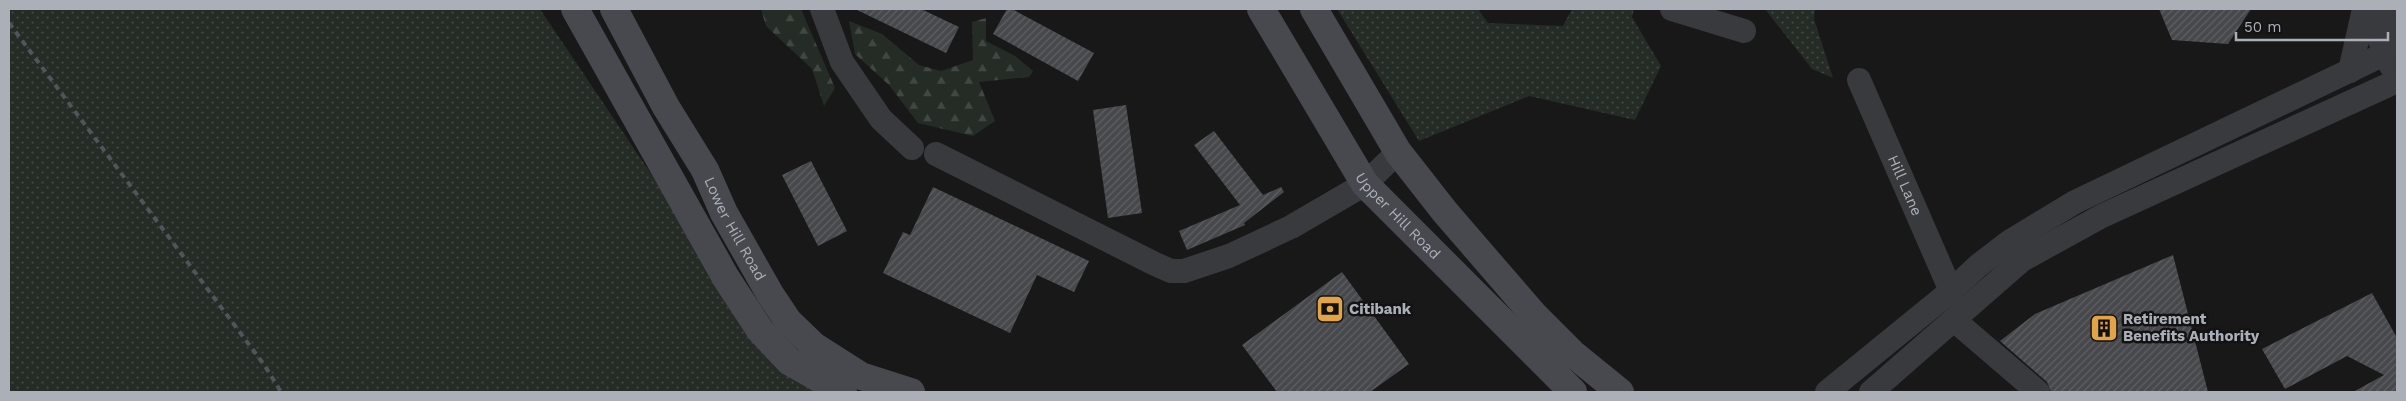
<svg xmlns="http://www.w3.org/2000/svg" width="2406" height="401" viewBox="0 0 2406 401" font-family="'Work Sans',sans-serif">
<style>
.grass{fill:url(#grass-dots)}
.forest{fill:url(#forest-firs)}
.building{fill:url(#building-hatch)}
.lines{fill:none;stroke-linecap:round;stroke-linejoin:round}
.street{stroke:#393a3e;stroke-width:24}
.secondary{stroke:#47494e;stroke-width:28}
.rail{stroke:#525459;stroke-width:4;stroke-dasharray:6 5;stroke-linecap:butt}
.labels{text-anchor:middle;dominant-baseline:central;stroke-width:5;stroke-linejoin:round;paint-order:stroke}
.street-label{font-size:15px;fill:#abb0b8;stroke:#131314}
.poi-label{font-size:15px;font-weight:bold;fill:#abb0b8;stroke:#131314;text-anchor:start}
</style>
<defs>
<pattern id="grass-dots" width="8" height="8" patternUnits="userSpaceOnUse" patternTransform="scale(1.25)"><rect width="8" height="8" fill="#242c25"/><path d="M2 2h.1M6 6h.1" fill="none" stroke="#414843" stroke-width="1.8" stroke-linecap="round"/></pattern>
<pattern id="forest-firs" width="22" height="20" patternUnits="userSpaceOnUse" patternTransform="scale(1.25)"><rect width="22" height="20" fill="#242c25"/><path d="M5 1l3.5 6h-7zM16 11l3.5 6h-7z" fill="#414843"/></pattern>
<pattern id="building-hatch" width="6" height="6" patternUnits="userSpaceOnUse" patternTransform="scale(1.25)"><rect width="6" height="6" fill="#47484c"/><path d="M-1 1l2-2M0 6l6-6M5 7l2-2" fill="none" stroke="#5f6064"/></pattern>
</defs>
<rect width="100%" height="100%" fill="#181819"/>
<path class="grass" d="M 9,9 L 540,9 L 684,223 L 755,322 L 847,392 L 9,392 Z
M 1337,9 L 1478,9 L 1488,23 L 1563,26 L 1572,9 L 1634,9 L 1632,17 L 1661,66 L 1635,120 L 1529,96 L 1419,141 Z
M 1765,9 L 1815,9 L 1814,19 L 1833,78 L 1812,69 Z"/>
<path class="forest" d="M 761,9 L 801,9 L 835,88 L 824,106 L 812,69 L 766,26 Z
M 986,18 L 986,41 L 1015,56 L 1033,71 L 1029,77 L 979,82 L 995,121 L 973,136 L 918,123 L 889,85 L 855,54 L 849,21 L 882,34 L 919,65 L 941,71 L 973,60 L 972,22 Z"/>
<path class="building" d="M 855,9 L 921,9 L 959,27 L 946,53 Z
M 1007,9 L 1012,9 L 1094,53 L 1078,81 L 993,34 Z
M 2159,9 L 2251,9 L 2228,44 L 2172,40 Z
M 1126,105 L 1142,213 L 1108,218 L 1093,110 Z
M 1214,131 L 1263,195 L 1281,187 L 1284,192 L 1244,223 L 1245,225 L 1187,250 L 1179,231 L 1240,205 L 1194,145 Z
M 811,161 L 847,231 L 818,246 L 782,175 Z
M 933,187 L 1089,261 L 1074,292 L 1037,275 L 1010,333 L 883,273 L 903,232 L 910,235 Z
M 2173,255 L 2208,392 L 2051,392 L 2047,382 L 2000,341 L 2035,314 Z
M 1342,272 L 1409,364 L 1370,392 L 1277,392 L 1242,345 Z
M 2372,293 L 2397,338 L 2397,392 L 2353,392 L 2384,375 L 2347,356 L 2285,389 L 2262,349 Z"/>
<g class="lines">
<g class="street">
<path d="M 822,9 L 842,62 L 881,119 L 912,148"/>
<path d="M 1672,9 L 1744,31"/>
<path d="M 2366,9 L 2391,66"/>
<path d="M 2390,9 L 2397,27"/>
<path d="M 2350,71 L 2364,9"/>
<path id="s1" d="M 1859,80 L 1951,291"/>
<path d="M 936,154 L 1155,264 L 1171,271 L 1184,271 L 1229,256 L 1291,227 L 1365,184 L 1398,152"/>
<path d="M 1954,320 L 2038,392"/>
<path d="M 1827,392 L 1951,291 L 1979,265 L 2009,242 L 2075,202 L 2397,48"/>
<path d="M 1871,392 L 2022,260 L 2102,216 L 2397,81"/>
</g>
<g class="secondary">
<path d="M 575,9 L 726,278 L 760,330 L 789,361 L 843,392"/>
<path id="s2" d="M 614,9 L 666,107 L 705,170 L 724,213 L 770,294 L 788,321 L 814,346 L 861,376 L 911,392"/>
<path id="s3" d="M 1261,9 L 1365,184 L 1573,392"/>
<path d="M 1314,9 L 1398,152 L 1445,212 L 1534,315 L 1572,353 L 1620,392"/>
</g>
<path class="rail" d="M 9,23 L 265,366 L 281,392"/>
</g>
<defs>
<g id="bank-square" transform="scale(1.4375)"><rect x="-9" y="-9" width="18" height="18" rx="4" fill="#e2a447" stroke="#131314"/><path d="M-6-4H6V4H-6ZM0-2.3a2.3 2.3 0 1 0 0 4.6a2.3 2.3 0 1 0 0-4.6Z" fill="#111"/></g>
<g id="building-square" transform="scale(1.4375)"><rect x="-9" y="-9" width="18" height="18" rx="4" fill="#e2a447" stroke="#131314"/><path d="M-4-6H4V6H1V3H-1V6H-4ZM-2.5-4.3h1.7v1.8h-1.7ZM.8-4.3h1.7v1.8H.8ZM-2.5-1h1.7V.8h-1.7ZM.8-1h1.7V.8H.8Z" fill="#111"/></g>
</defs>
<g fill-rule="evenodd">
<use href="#bank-square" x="1330" y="309"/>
<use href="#building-square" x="2104" y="328"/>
</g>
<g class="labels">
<g class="street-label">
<text stroke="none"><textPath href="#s1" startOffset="115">Hill Lane</textPath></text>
<text stroke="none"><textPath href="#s3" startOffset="249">Upper Hill Road</textPath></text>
<text stroke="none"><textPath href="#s2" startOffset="251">Lower Hill Road</textPath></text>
</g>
<g class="poi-label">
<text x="1349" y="309">Citibank</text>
<text x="2123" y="319">Retirement<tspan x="2123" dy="17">Benefits Authority</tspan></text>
</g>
</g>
<rect width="2406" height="401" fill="none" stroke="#abb0b8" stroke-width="20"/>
<path d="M2236 32v8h152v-8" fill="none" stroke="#abb0b8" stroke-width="2.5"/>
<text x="2244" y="32" font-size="15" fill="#abb0b8" stroke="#131314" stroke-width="4" paint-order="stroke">50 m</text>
</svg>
